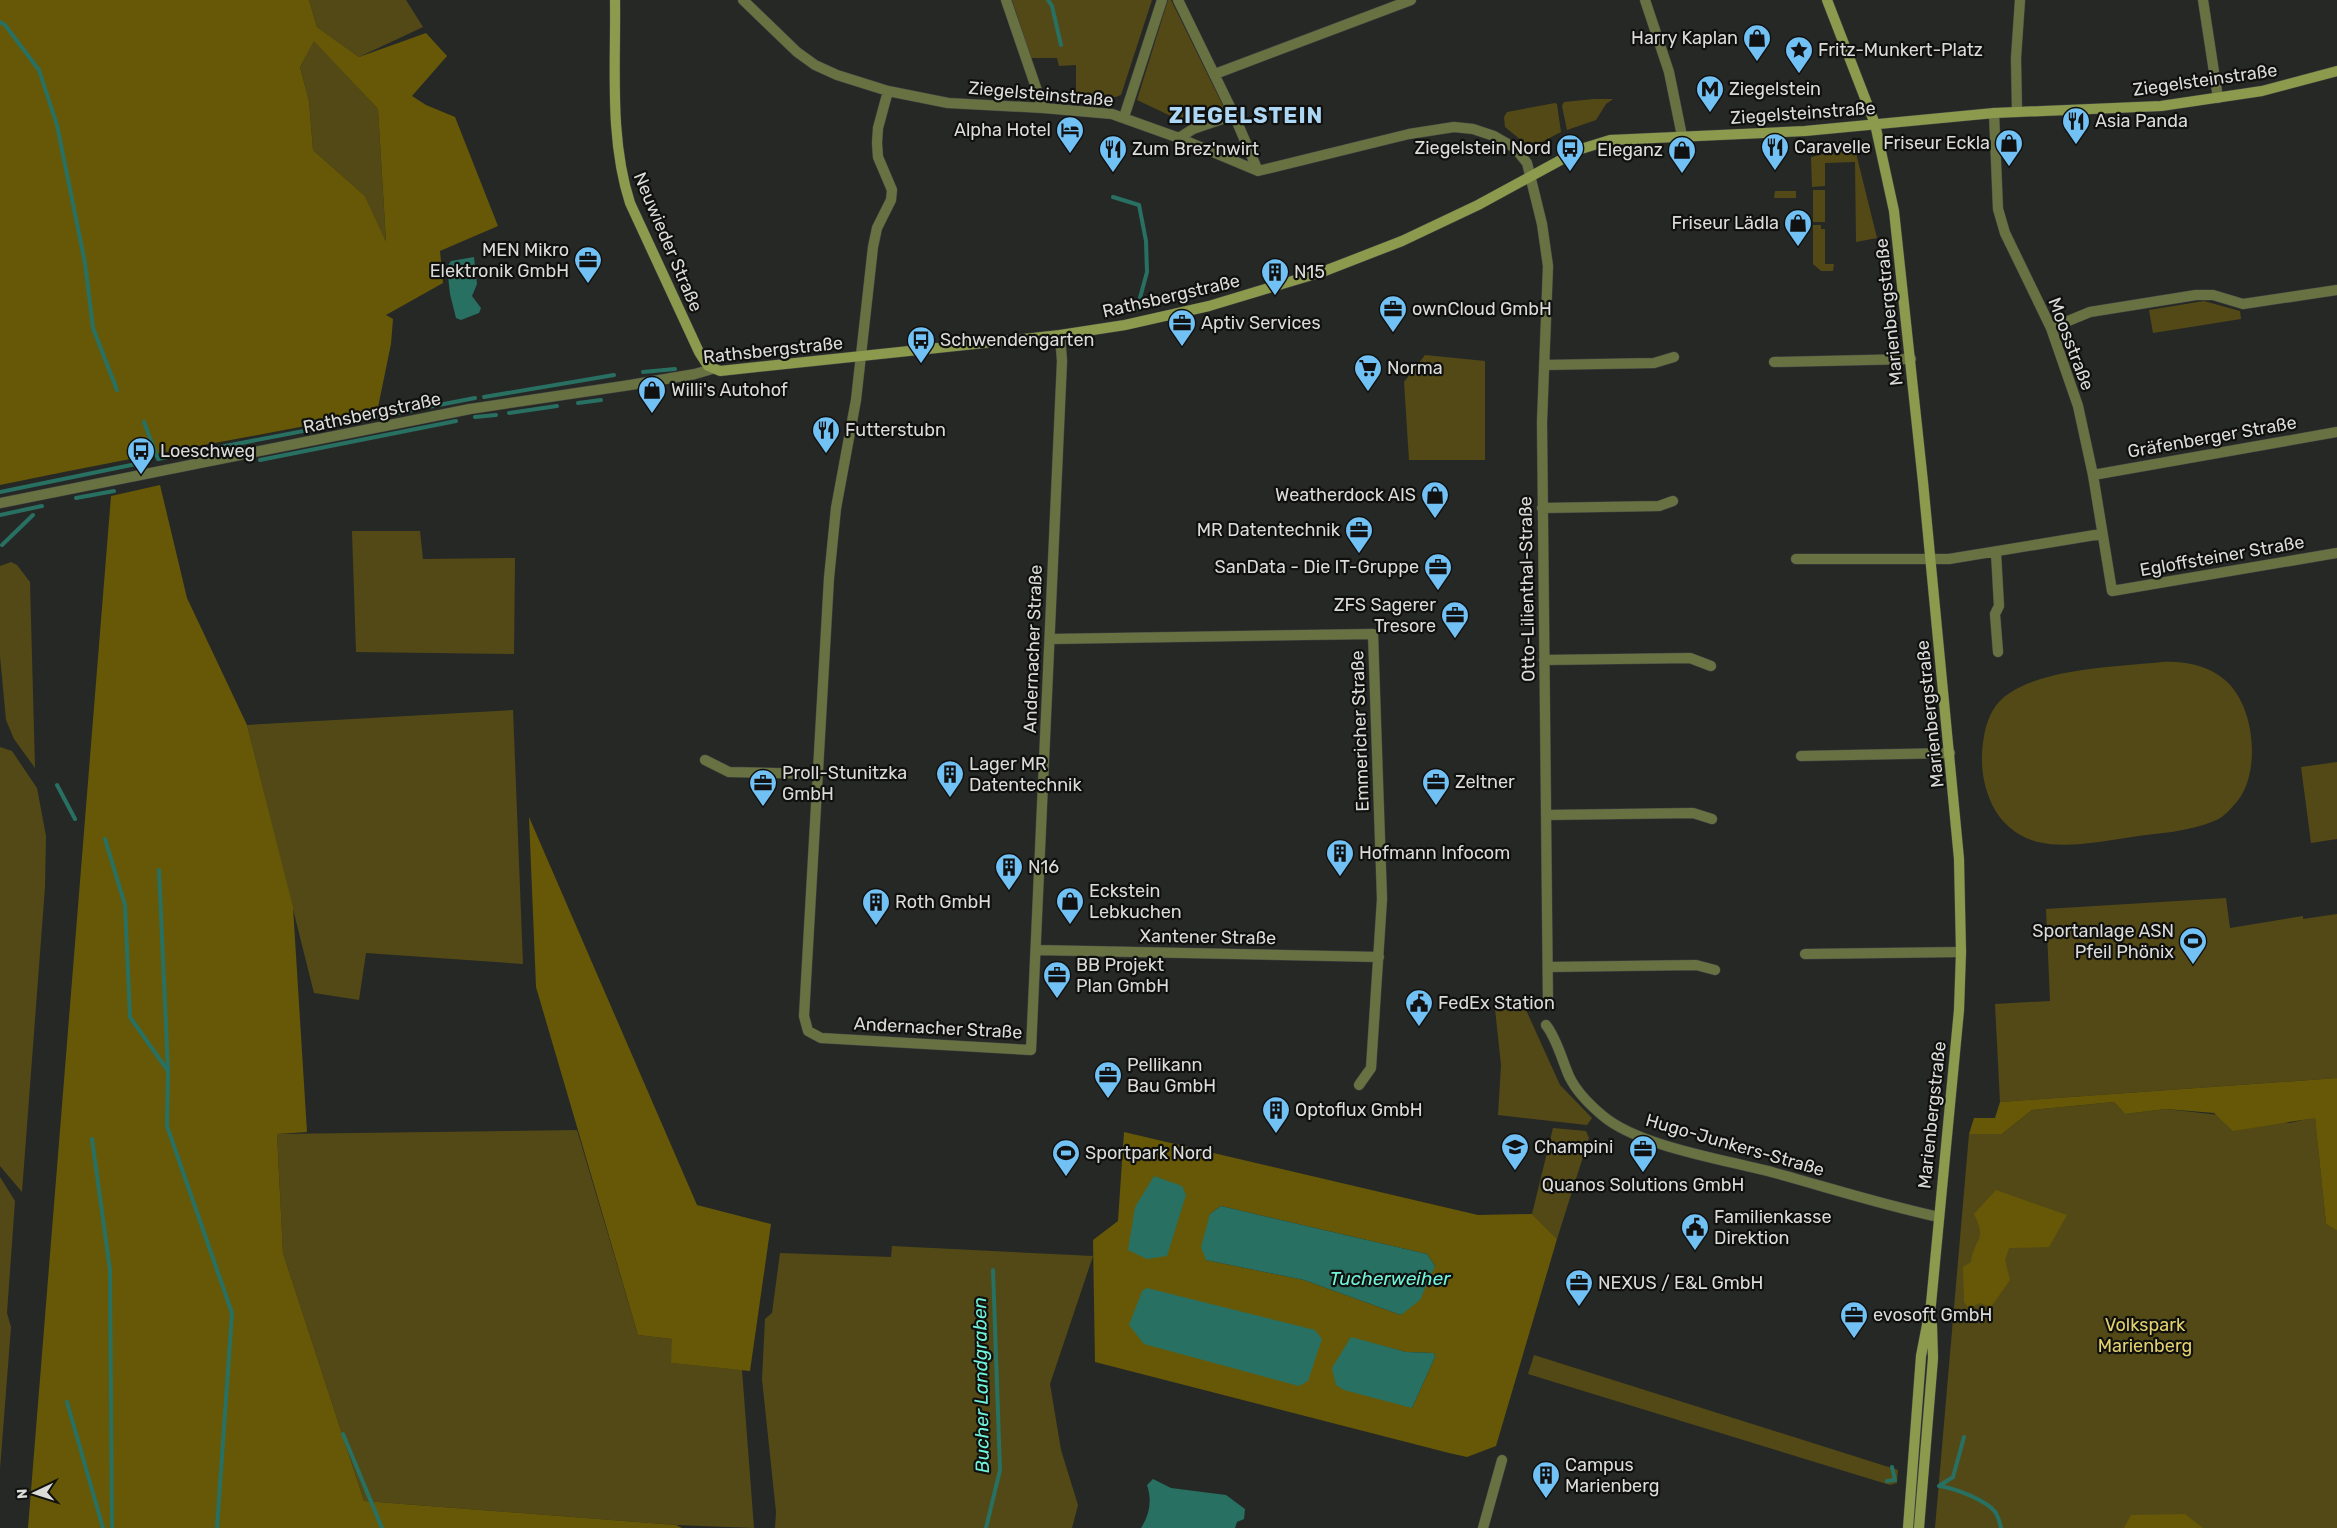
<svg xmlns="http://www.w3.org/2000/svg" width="2337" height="1528" viewBox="0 0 2337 1528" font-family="Rubik,sans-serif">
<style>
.green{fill:#534916}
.forest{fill:#665807;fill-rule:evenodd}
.water{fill:#287062}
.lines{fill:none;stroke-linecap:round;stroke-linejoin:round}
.stream{stroke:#287062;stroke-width:4}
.street-casing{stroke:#434543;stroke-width:11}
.secondary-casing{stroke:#434543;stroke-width:11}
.street{stroke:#677142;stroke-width:10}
.secondary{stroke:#8b9a4d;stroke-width:10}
.labels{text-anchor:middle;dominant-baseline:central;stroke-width:4.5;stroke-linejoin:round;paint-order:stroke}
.poi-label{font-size:18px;fill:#dbdcda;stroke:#10110f;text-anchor:start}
.street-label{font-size:18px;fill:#dbdcda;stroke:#10110f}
.park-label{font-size:18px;fill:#e4d06c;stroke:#10110f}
.water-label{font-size:19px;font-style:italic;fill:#70f4da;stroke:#10110f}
.district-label{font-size:22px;font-weight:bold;letter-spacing:1px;fill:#aed7f5;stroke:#10110f}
</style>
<rect width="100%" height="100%" fill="#262826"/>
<path class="green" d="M 309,0 L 406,0 L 423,27 L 359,57 L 317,27 Z
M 1012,0 L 1152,0 L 1121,95 L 1107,100 L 1076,94 L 1076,65 L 1059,66 L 1057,58 L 1031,58 Z
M 1168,0 L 1171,0 L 1227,114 L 1192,126 L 1137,100 Z
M 314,40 L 378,109 L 386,243 L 365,196 L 313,150 L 309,101 L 300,67 Z
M 1594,99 L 1613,99 L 1606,104 L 1596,120 L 1567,130 L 1562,106 L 1564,102 Z
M 1555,103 L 1557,104 L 1561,132 L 1532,147 L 1528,146 L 1505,127 L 1504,117 L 1507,112 Z
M 1848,148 L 1855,149 L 1877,238 L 1856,242 L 1855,162 L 1825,163 L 1825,186 L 1812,187 L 1811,157 Z
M 1813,190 L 1825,190 L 1825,222 L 1813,222 Z
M 1775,191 L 1796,191 L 1796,198 L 1774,198 Z
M 1813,225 L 1821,225 L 1821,229 L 1825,229 L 1825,264 L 1834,264 L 1833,271 L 1821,271 L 1813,264 Z
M 2204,301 L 2240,311 L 2241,319 L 2153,333 L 2149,310 Z
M 1425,355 L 1485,361 L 1485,460 L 1409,460 L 1404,382 Z
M 352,531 L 420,531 L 423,559 L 515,558 L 514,654 L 356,652 Z
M 11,562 L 17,565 L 30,582 L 35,768 L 14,739 L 6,720 L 0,656 L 0,566 Z
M 2162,662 C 2185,661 2207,665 2225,680 C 2256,706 2262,777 2234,805 C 2229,811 2221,819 2214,821 C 2188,832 2159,833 2132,837 C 2102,841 2068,849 2038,842 C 2026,839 2015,833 2006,824 C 1988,806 1981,778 1982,754 C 1983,739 1985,724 1993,710 C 2017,668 2117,667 2162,662 Z
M 513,710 L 523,964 L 366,953 L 359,1000 L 314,993 L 247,725 Z
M 0,747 L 12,751 L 37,788 L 46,836 L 45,887 L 22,1192 L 0,1166 Z
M 2337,762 L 2337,839 L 2311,843 L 2301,767 Z
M 2226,898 L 2230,928 L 2303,916 L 2303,919 L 2337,914 L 2337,1078 L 2000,1102 L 1995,1004 L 2050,1001 L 2046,909 Z
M 1495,1009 L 1526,1010 L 1560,1085 L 1592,1118 L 1587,1125 L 1498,1115 L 1501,1065 Z
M 2114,1102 L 2125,1114 L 2166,1109 L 2290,1123 L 2315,1117 L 2326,1224 L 2337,1231 L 2337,1528 L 1935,1528 L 1969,1134 L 2002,1134 L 2032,1110 Z
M 1553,1128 L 1586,1131 L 1589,1138 L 1557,1239 L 1532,1214 Z
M 577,1130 L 638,1335 L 672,1339 L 672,1363 L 742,1370 L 754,1528 L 676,1525 L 364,1501 L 283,1253 L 277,1134 Z
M 0,1177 L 15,1201 L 7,1313 L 11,1327 L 0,1469 Z
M 892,1246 L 1093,1256 L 1050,1384 L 1061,1450 L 1078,1505 L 1072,1528 L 775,1528 L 776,1512 L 762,1379 L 765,1319 L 772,1313 L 780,1253 L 891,1257 Z
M 1534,1355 L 1898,1470 L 1897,1483 L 1890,1485 L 1528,1374 Z"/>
<path class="forest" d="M 0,0 L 309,0 L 317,27 L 359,57 L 426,33 L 447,56 L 412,96 L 426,105 L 455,117 L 498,226 L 440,251 L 443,283 L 386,315 L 393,319 L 391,344 L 377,412 C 251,437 125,459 0,485 ZM 314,41 L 378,109 L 386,242 L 365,196 L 313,150 L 309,101 L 300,67 Z
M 160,485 L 187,598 L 247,725 L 293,907 L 307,1132 L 277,1134 L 283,1253 L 364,1501 L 676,1525 L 682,1528 L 28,1528 L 111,496 Z
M 529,817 L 697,1205 L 771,1224 L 750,1371 L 671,1363 L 672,1339 L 638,1335 L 536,987 Z
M 2337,1078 L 2337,1231 L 2326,1224 L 2315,1118 L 2233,1131 L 2214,1113 L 2166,1109 L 2125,1114 L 2114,1102 L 2032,1110 L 2002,1134 L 1969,1134 L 1974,1118 L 1995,1118 L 2000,1102 Z
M 1124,1132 L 1478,1215 L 1532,1214 L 1557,1239 L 1496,1446 L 1467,1457 L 1449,1453 L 1095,1362 L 1093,1240 L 1118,1221 ZM 1221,1206 L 1427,1254 L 1435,1266 L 1401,1315 L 1304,1280 L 1206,1260 L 1210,1214 ZM 1351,1338 L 1406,1352 L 1434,1353 L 1435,1357 L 1412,1408 Z
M 1996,1190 L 2067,1215 L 2049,1247 L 2009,1248 L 2005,1260 L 2010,1280 L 1991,1307 L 1979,1303 L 1969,1309 L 1964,1302 L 1963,1267 L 1971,1262 C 1974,1237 1988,1242 1974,1214 Z
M 2185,1514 L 2203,1528 L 2124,1528 L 2131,1515 Z"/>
<path class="water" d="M 474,257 L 477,284 L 472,296 L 481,308 L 479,313 L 461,320 L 456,318 L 450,294 L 447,267 L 451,261 Z
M 1154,1176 L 1182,1186 L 1186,1195 L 1167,1256 L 1147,1259 L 1128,1250 L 1135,1207 Z
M 1221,1206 L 1427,1254 L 1435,1266 L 1420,1300 L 1401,1315 L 1304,1280 L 1206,1260 L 1201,1247 L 1210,1214 Z
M 1147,1288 L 1315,1330 L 1322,1339 L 1308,1381 L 1299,1386 L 1144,1344 L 1129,1325 L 1142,1291 Z
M 1351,1337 L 1406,1352 L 1434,1353 L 1435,1357 L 1412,1408 L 1344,1390 L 1336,1385 L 1332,1368 Z
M 1153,1479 L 1171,1488 L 1226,1495 L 1245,1509 L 1244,1519 L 1237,1522 L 1235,1528 L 1141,1528 C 1150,1514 1152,1500 1147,1485 Z"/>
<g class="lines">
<path class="stream" d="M 1048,0 L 1052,6 L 1061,45
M 0,22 L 5,25 L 39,70 L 57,125 L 85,263 L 93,328 L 117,390
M 1113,197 L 1139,205 L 1146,241 L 1147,272 L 1137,309
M 643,372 L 675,369
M 484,397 L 614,375
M 578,403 L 601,400
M 509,413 L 557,406
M 475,417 L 496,415
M 144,422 L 158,459 L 475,398
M 260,460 L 456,421
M 0,492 L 141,463
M 76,498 L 114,491
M 0,515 L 42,506
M 2,545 L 33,515
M 57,785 L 75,819
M 105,839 L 125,905 L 130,1017 L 168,1071
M 159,870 L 168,1071 L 167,1126 L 232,1313 L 217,1528
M 92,1139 L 110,1270 L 112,1528
M 67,1402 L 103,1528
M 343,1434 L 382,1528
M 1887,1481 L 1895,1480 L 1892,1467
M 1939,1486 C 1954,1488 1987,1500 1996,1513 C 1998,1517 2000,1523 2001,1528
M 1939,1486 L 1953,1477 L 1964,1437
M 986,1528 L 1000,1470 L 993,1270"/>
<g class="street-casing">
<path id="street" d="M 743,0 L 797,52 L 815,65 L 837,75 L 888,91 L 948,103 L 1043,108 L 1112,114 L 1179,138 L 1258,171 L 1409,134 L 1454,127 L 1473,129 L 1494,136 L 1515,148 L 1527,163 L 1542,224 L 1548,266 L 1542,422 L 1548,1004
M 1006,0 L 1043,108
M 1178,0 L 1234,115 L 1258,171
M 1645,0 L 1669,72 L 1682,136
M 2203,0 L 2218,98
M 1215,74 L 1411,0
M 888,91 L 878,128 L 877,143 L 878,157 L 892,190 L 891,200 L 877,228 L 873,247 L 856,400 L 836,508 L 829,578 L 804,1016 L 808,1031 L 821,1038 L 1031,1050 L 1062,361 L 1060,335
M 2017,112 L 2016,58 L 2020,0
M 1994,113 L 1998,209 L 2005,233 L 2051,328 L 2078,406 L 2093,475 L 2112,591 L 2337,553
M 1124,117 L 1162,0
M 1179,138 L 1193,129 L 1234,115
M 2051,328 L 2090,312 L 2196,295 L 2213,295 L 2243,304 L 2337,290
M 1774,362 L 1911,359
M 1544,365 L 1654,363 L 1674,357
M 2093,475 L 2337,432
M 0,503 L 470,409 L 630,385 L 695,374 L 712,369
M 1542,508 L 1659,506 L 1673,501
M 1996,553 L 1999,606 L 1995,614 L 1998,652
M 1796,559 L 1949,559 L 2101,534
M 1050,639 L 1373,634 L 1382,899 L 1371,1068 L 1359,1085
M 1544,660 L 1690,658 L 1711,666
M 1801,756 L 1950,753
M 705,760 L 729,772 L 817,774
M 1546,815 L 1693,813 L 1712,819
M 1036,950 L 1379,957
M 1805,954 L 1961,952
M 1548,967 L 1696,965 L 1715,970
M 1546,1025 C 1557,1039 1562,1060 1569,1076 C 1576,1091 1591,1106 1603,1116 C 1640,1147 1727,1160 1775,1173 C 1830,1188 1883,1205 1939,1217
M 1483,1528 L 1502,1460"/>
</g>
<g class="secondary-casing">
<path id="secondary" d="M 615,0 C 616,67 609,138 630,203 L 699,352 L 708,366 L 720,371 L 1060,335 L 1125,325 L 1209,306 L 1322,272 L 1402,241 L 1478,205 L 1581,149 L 1610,140 L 1805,131 L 1994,113 L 2161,106 L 2262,91 L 2337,71
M 1827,0 L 1875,124 L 1894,211 L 1923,482 L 1959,859 L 1961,952 L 1959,1010 L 1931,1304 L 1921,1356 L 1908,1528
M 1919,1528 L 1933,1358 L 1932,1325"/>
</g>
<use href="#street" class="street"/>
<use href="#secondary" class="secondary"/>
</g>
<defs>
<g id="shop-pin" transform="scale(1.4375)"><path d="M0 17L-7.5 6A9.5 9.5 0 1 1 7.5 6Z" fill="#72c1f5" stroke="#10110f"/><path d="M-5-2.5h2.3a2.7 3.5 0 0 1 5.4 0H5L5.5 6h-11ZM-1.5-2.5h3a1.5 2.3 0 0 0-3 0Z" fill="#111"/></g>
<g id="sight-pin" transform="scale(1.4375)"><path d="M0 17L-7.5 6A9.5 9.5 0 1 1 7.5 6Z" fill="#72c1f5" stroke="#10110f"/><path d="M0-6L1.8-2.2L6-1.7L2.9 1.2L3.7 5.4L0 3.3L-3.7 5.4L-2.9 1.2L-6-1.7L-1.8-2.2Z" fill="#111"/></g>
<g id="metro-pin" transform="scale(1.4375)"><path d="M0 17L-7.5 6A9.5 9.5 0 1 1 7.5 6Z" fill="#72c1f5" stroke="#10110f"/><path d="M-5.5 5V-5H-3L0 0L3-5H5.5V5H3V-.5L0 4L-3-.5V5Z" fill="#111"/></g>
<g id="restaurant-pin" transform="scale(1.4375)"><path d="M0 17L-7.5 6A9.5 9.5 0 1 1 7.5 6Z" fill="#72c1f5" stroke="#10110f"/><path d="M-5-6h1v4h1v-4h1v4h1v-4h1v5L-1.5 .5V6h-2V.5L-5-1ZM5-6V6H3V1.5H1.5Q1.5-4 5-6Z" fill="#111"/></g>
<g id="hotel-pin" transform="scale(1.4375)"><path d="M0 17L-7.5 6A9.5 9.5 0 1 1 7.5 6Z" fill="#72c1f5" stroke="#10110f"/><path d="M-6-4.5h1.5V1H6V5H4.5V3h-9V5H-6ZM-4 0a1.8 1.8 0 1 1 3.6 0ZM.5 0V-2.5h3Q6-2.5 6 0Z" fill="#111"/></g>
<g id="bus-pin" transform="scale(1.4375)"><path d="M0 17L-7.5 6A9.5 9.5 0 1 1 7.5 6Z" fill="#72c1f5" stroke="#10110f"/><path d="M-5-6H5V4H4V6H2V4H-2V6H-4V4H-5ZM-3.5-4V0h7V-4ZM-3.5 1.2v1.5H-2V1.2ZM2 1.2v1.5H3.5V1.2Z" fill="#111"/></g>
<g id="office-pin" transform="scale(1.4375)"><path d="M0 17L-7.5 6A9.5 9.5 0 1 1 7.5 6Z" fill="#72c1f5" stroke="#10110f"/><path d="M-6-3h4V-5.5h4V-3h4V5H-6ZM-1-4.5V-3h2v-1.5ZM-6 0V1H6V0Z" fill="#111"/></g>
<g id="building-pin" transform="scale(1.4375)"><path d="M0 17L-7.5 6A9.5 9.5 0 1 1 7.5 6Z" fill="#72c1f5" stroke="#10110f"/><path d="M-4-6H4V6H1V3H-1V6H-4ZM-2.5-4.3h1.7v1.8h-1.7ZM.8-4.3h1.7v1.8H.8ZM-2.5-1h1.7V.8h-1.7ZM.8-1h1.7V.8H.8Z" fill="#111"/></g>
<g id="supermarket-pin" transform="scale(1.4375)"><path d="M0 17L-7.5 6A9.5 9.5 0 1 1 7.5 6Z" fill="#72c1f5" stroke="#10110f"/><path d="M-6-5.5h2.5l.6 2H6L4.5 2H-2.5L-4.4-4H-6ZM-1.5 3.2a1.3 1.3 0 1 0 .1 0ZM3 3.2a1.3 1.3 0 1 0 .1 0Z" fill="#111"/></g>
<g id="stadium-pin" transform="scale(1.4375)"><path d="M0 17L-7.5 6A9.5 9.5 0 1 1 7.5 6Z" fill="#72c1f5" stroke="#10110f"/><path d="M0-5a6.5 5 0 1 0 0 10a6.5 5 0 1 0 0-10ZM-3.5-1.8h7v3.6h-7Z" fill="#111"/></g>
<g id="civic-pin" transform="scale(1.4375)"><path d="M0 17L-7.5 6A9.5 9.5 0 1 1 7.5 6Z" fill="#72c1f5" stroke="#10110f"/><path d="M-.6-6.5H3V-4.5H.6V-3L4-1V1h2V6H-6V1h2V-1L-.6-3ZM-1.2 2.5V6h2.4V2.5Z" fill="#111"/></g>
<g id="school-pin" transform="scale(1.4375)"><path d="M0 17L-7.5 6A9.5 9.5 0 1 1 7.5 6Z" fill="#72c1f5" stroke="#10110f"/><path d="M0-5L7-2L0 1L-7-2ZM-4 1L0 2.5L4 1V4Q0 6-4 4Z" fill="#111"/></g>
</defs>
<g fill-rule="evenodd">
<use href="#shop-pin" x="1757" y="38"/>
<use href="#sight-pin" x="1799" y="50"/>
<use href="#metro-pin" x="1710" y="89"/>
<use href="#restaurant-pin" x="2076" y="121"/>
<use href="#hotel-pin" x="1070" y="130"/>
<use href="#shop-pin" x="2009" y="143"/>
<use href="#restaurant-pin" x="1775" y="147"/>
<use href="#bus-pin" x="1570" y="148"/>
<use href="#restaurant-pin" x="1113" y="149"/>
<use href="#shop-pin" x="1682" y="150"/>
<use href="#shop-pin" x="1798" y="223"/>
<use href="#office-pin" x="588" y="260"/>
<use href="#building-pin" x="1275" y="272"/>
<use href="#office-pin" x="1393" y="309"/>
<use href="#office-pin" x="1182" y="323"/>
<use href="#bus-pin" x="921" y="340"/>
<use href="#supermarket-pin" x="1368" y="368"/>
<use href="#shop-pin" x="652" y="390"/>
<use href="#restaurant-pin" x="826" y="430"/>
<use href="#bus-pin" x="141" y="451"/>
<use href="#shop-pin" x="1435" y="495"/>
<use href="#office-pin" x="1359" y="530"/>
<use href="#office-pin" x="1438" y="567"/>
<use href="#office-pin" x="1455" y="615"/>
<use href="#building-pin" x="950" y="774"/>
<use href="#office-pin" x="1436" y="782"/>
<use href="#office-pin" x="763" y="783"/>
<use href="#building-pin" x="1340" y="853"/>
<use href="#building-pin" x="1009" y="867"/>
<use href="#shop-pin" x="1070" y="901"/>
<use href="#building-pin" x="876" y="902"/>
<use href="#stadium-pin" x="2193" y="941"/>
<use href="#office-pin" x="1057" y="975"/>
<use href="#civic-pin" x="1419" y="1003"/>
<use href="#office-pin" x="1108" y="1075"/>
<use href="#building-pin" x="1276" y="1110"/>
<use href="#school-pin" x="1515" y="1147"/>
<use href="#office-pin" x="1643" y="1149"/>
<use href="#stadium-pin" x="1066" y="1153"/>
<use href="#civic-pin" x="1695" y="1227"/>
<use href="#office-pin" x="1579" y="1283"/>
<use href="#office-pin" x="1854" y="1315"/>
<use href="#building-pin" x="1546" y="1475"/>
</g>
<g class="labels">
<g class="poi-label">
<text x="1738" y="38" text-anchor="end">Harry Kaplan</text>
<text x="1818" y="50">Fritz-Munkert-Platz</text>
<text x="1729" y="89">Ziegelstein</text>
<text x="2095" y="121">Asia Panda</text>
<text x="1051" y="130" text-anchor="end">Alpha Hotel</text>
<text x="1990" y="143" text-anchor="end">Friseur Eckla</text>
<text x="1794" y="147">Caravelle</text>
<text x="1551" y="148" text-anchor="end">Ziegelstein Nord</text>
<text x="1132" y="149">Zum Brez'nwirt</text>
<text x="1663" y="150" text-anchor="end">Eleganz</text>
<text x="1779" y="223" text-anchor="end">Friseur Lädla</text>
<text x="569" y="250" text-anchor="end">MEN Mikro<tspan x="569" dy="21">Elektronik GmbH</tspan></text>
<text x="1294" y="272">N15</text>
<text x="1412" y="309">ownCloud GmbH</text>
<text x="1201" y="323">Aptiv Services</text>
<text x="940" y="340">Schwendengarten</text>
<text x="1387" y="368">Norma</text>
<text x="671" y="390">Willi's Autohof</text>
<text x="845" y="430">Futterstubn</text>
<text x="160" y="451">Loeschweg</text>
<text x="1416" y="495" text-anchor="end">Weatherdock AIS</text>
<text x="1340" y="530" text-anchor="end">MR Datentechnik</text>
<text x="1419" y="567" text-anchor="end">SanData - Die IT-Gruppe</text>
<text x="1436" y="605" text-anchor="end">ZFS Sagerer<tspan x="1436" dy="21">Tresore</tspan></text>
<text x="969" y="764">Lager MR<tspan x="969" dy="21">Datentechnik</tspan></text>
<text x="782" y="773">Proll-Stunitzka<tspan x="782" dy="21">GmbH</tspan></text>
<text x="1455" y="782">Zeltner</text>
<text x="1359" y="853">Hofmann Infocom</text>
<text x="1028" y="867">N16</text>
<text x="1089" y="891">Eckstein<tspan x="1089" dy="21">Lebkuchen</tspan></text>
<text x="895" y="902">Roth GmbH</text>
<text x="2174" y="931" text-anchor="end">Sportanlage ASN<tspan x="2174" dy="21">Pfeil Phönix</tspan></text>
<text x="1076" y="965">BB Projekt<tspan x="1076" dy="21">Plan GmbH</tspan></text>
<text x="1438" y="1003">FedEx Station</text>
<text x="1127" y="1065">Pellikann<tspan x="1127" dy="21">Bau GmbH</tspan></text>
<text x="1295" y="1110">Optoflux GmbH</text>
<text x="1534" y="1147">Champini</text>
<text x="1085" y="1153">Sportpark Nord</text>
<text x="1643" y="1185" text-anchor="middle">Quanos Solutions GmbH</text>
<text x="1714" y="1217">Familienkasse<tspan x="1714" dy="21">Direktion</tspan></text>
<text x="1598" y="1283">NEXUS / E&amp;L GmbH</text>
<text x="1873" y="1315">evosoft GmbH</text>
<text x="1565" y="1465">Campus<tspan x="1565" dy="21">Marienberg</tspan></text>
</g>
<g class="street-label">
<text transform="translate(2205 80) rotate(-8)">Ziegelsteinstraße</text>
<text transform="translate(1041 94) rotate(5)">Ziegelsteinstraße</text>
<text transform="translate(1803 113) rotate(-4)">Ziegelsteinstraße</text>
<text transform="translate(668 242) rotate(67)">Neuwieder Straße</text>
<text transform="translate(1171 296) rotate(-13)">Rathsbergstraße</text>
<text transform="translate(1889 312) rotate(-96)">Marienbergstraße</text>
<text transform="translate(2071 344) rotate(69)">Moosstraße</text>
<text transform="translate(773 350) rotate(-6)">Rathsbergstraße</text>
<text transform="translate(372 413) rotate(-12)">Rathsbergstraße</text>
<text transform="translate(2212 437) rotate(-10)">Gräfenberger Straße</text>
<text transform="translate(2222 556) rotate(-10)">Egloffsteiner Straße</text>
<text transform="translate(1527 589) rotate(-91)">Otto-Lilienthal-Straße</text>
<text transform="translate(1033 649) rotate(-88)">Andernacher Straße</text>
<text transform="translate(1930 714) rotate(-96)">Marienbergstraße</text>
<text transform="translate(1360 731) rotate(-92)">Emmericher Straße</text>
<text transform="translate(1208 937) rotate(1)">Xantener Straße</text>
<text transform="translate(938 1028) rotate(3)">Andernacher Straße</text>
<text transform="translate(1932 1115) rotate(-84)">Marienbergstraße</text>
<text transform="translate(1735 1145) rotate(16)">Hugo-Junkers-Straße</text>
</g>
<g class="park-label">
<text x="2145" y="1325">Volkspark<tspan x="2145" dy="21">Marienberg</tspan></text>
</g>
<g class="water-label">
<text x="1390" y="1278">Tucherweiher</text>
<text transform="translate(981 1385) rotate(-91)">Bucher Landgraben</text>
</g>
<g class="district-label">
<text x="1246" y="115">ZIEGELSTEIN</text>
</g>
</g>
<g transform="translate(35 1493) rotate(266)" stroke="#10110f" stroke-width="4" paint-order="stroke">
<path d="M0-4L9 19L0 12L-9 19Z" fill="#dbdcda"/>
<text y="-8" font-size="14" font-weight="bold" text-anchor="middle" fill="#dbdcda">N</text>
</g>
</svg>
